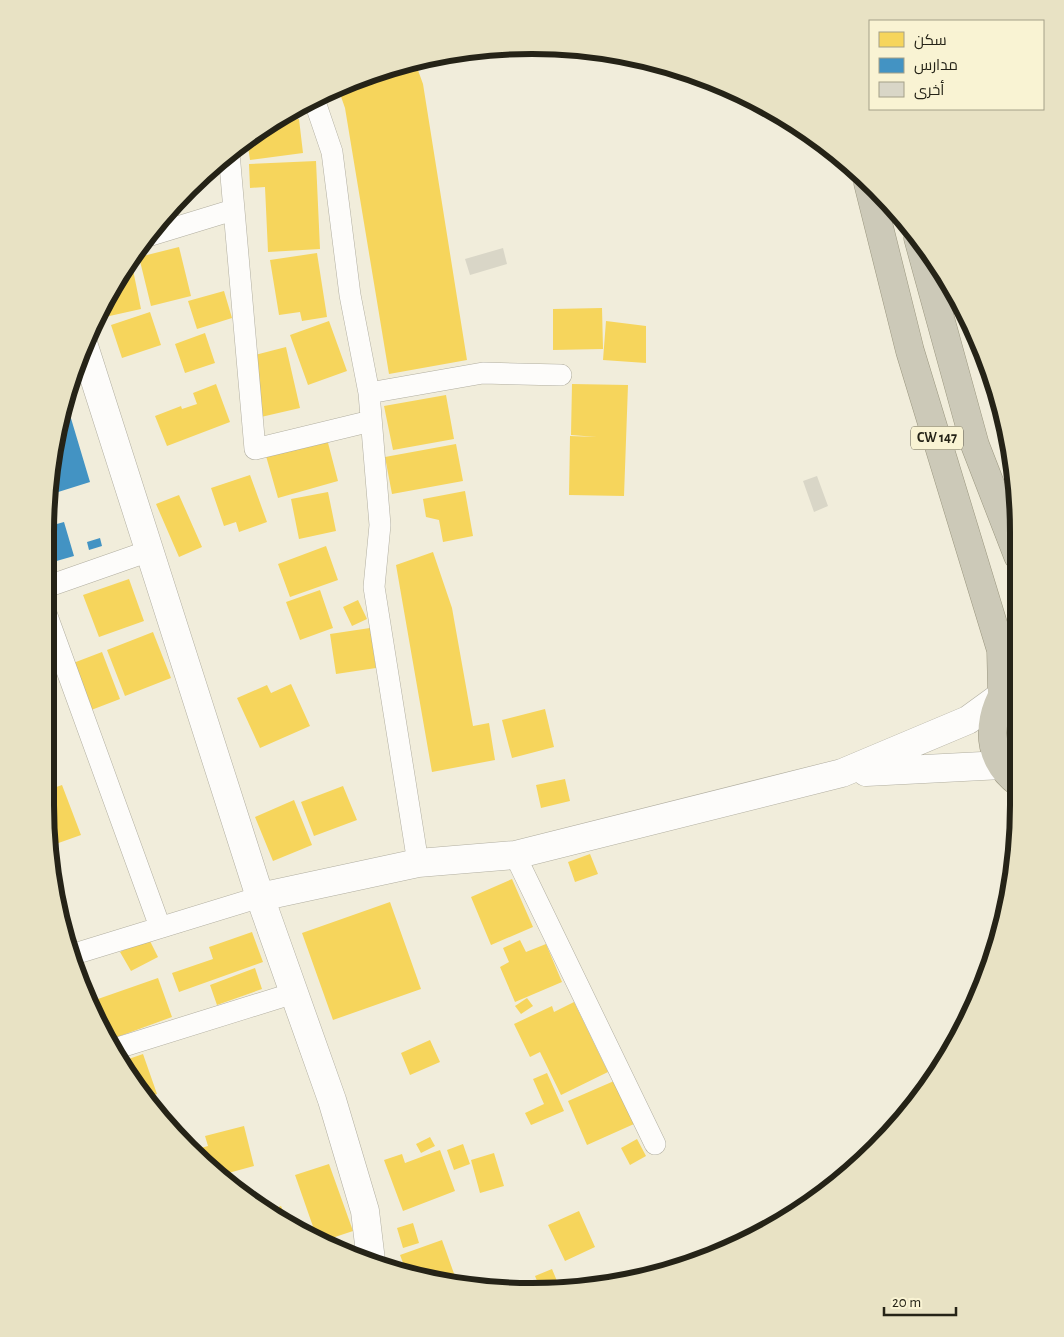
<svg xmlns="http://www.w3.org/2000/svg" width="1064" height="1337" viewBox="0 0 1064 1337" font-family="'Alegreya Sans',Cairo,sans-serif">
<style>
.homes{fill:#f6d55c}
.schools{fill:#4393c3}
.building{fill:#d9d6c7}
.lines{fill:none;stroke-linecap:round;stroke-linejoin:round}
.street-casing{stroke:#b1aea0;stroke-width:22}
.secondary-casing{stroke:#b1aea0;stroke-width:29}
.highway-casing{stroke:#9a967f;stroke-width:29}
.street{stroke:#fdfcfa;stroke-width:21}
.secondary{stroke:#fdfcfa;stroke-width:28}
.highway{stroke:#ccc9b8;stroke-width:28}
.labels{text-anchor:middle;dominant-baseline:central;stroke-width:5;stroke-linejoin:round;paint-order:stroke}
.shield{fill:#f9f3d3;stroke:#65614f;stroke-width:1}
.shield-label{font-size:14px;font-weight:bold;fill:#252317}
.rim{fill:none;stroke:#252317;stroke-width:6}
</style>
<rect width="100%" height="100%" fill="#f1eddb"/>
<path class="homes" d="M 415,62 L 423,84 L 467,360 L 389,374 L 345,108 L 338,88 L 376,71 Z
M 299,119 L 303,153 L 250,160 L 247,140 L 260,136 L 259,131 L 272,122 Z
M 316,161 L 320,249 L 268,252 L 265,187 L 250,188 L 249,164 Z
M 179,247 L 191,296 L 151,306 L 139,257 Z
M 317,253 L 327,317 L 302,321 L 300,312 L 279,315 L 270,260 Z
M 131,260 L 141,309 L 105,317 L 103,305 L 110,288 Z
M 224,291 L 232,318 L 197,329 L 188,301 Z
M 602,308 L 603,349 L 553,350 L 553,309 Z
M 150,312 L 161,345 L 122,358 L 111,325 Z
M 329,321 L 347,371 L 308,385 L 290,335 Z
M 606,321 L 646,326 L 646,363 L 603,360 Z
M 205,333 L 215,363 L 185,373 L 175,344 Z
M 286,347 L 300,408 L 261,417 L 247,357 Z
M 216,384 L 230,422 L 167,446 L 155,416 L 181,406 L 182,409 L 197,404 L 193,393 Z
M 572,384 L 628,385 L 624,496 L 569,495 L 570,436 L 597,437 L 571,435 Z
M 446,395 L 454,439 L 393,450 L 384,406 Z
M 327,439 L 338,481 L 278,498 L 266,456 Z
M 456,444 L 463,481 L 392,494 L 385,457 Z
M 250,475 L 267,522 L 239,532 L 236,522 L 224,526 L 211,488 Z
M 465,491 L 473,536 L 443,542 L 439,520 L 426,517 L 423,499 Z
M 328,492 L 336,531 L 299,539 L 291,499 Z
M 179,495 L 202,547 L 179,557 L 156,504 Z
M 326,546 L 338,580 L 290,597 L 278,564 Z
M 433,552 L 452,608 L 473,726 L 489,723 L 495,760 L 432,772 L 396,565 Z
M 129,579 L 144,621 L 99,637 L 83,595 Z
M 320,590 L 333,628 L 300,640 L 286,602 Z
M 358,600 L 367,619 L 352,626 L 343,607 Z
M 370,628 L 376,668 L 336,674 L 330,634 Z
M 153,632 L 171,678 L 125,696 L 107,650 Z
M 102,652 L 120,699 L 86,712 L 68,665 Z
M 291,684 L 310,726 L 260,748 L 237,698 L 267,685 L 271,693 Z
M 545,709 L 554,747 L 512,758 L 502,720 Z
M 565,779 L 570,801 L 541,808 L 536,785 Z
M 62,785 L 81,835 L 50,846 L 45,791 Z
M 343,786 L 357,820 L 314,836 L 301,802 Z
M 294,800 L 312,845 L 273,861 L 255,817 Z
M 590,854 L 598,874 L 575,882 L 568,862 Z
M 512,879 L 533,927 L 491,945 L 471,897 Z
M 390,902 L 421,989 L 333,1020 L 302,933 Z
M 252,932 L 263,962 L 179,992 L 172,973 L 213,959 L 209,947 Z
M 148,937 L 158,957 L 131,971 L 120,952 Z
M 520,940 L 526,952 L 546,944 L 562,982 L 515,1002 L 500,967 L 509,962 L 503,948 Z
M 255,968 L 262,989 L 217,1005 L 210,985 Z
M 158,978 L 172,1017 L 109,1040 L 95,1000 Z
M 527,998 L 533,1006 L 521,1014 L 515,1006 Z
M 574,1002 L 608,1072 L 561,1095 L 540,1052 L 530,1057 L 514,1024 L 552,1006 L 554,1012 Z
M 430,1040 L 440,1062 L 410,1075 L 401,1053 Z
M 143,1054 L 157,1094 L 147,1097 L 120,1062 Z
M 547,1073 L 564,1111 L 531,1125 L 525,1113 L 544,1104 L 533,1079 Z
M 614,1081 L 634,1124 L 587,1145 L 568,1101 Z
M 244,1126 L 254,1166 L 221,1175 L 200,1159 L 197,1149 L 208,1146 L 205,1136 Z
M 430,1137 L 435,1146 L 421,1153 L 416,1144 Z
M 637,1139 L 646,1156 L 630,1165 L 621,1148 Z
M 463,1144 L 470,1164 L 454,1170 L 447,1150 Z
M 440,1150 L 455,1191 L 403,1211 L 384,1160 L 402,1154 L 405,1163 Z
M 494,1153 L 504,1186 L 480,1193 L 471,1160 Z
M 329,1164 L 353,1231 L 323,1241 L 317,1238 L 295,1175 Z
M 281,1206 L 289,1227 L 268,1211 Z
M 579,1211 L 595,1247 L 565,1261 L 548,1225 Z
M 413,1223 L 419,1243 L 403,1248 L 397,1228 Z
M 442,1240 L 457,1282 L 408,1276 L 400,1255 Z
M 552,1269 L 557,1281 L 540,1288 L 535,1276 Z"/>
<path class="schools" d="M 67,405 L 90,482 L 55,493 L 50,478 L 65,406 Z
M 64,522 L 74,556 L 46,564 L 46,527 Z
M 100,538 L 102,546 L 89,550 L 87,542 Z"/>
<path class="building" d="M 503,248 L 507,264 L 470,275 L 465,259 Z
M 817,476 L 828,506 L 814,512 L 803,481 Z"/>
<g class="lines">
<g class="street-casing">
<path id="street" d="M 314,99 L 332,152 L 350,295 L 369,393 L 380,525 L 374,587 L 418,863
M 229,153 L 255,449 L 371,421
M 148,236 L 233,210
M 369,393 L 483,373 L 561,375
M 46,587 L 149,551
M 46,613 L 160,927
M 515,855 L 655,1144
M 71,955 L 260,897
M 111,1050 L 294,993"/>
</g>
<g class="secondary-casing">
<path id="secondary" d="M 84,346 L 260,897 L 418,863 L 515,855 L 842,773 L 968,720 L 1001,696
M 866,772 L 1002,765
M 260,897 L 332,1100 L 365,1211 L 371,1261"/>
</g>
<g class="highway-casing">
<path id="highway" d="M 868,183 L 910,351 L 1001,650 L 1002,693
M 918,238 L 975,445 L 1018,556
M 1014,679 C 987,711 982,756 1019,783"/>
</g>
<use href="#street" class="street"/>
<use href="#secondary" class="secondary"/>
<use href="#highway" class="highway"/>
</g>
<g class="labels">
<rect class="shield" x="911" y="426.5" width="52" height="23" rx="4"/>
<g class="shield-label">
<text x="937" y="438">CW 147</text>
</g>
</g>
<path d="M0 0H1064V1337H0ZM532 54H532A478 478 0 0 1 1010 532V805A478 478 0 0 1 532 1283H532A478 478 0 0 1 54 805V532A478 478 0 0 1 532 54Z" fill="#e8e2c4" fill-rule="evenodd"/>
<path class="rim" d="M532 54H532A478 478 0 0 1 1010 532V805A478 478 0 0 1 532 1283H532A478 478 0 0 1 54 805V532A478 478 0 0 1 532 54Z"/>
<rect x="869" y="20" width="175" height="90" fill="#f9f3d3" stroke="#a4a088"/>
<rect x="879" y="32" width="25" height="15" fill="#f6d55c" stroke="#a4a088"/>
<text x="914" y="45" font-size="15" fill="#252317">سكن</text>
<rect x="879" y="58" width="25" height="15" fill="#4393c3" stroke="#a4a088"/>
<text x="914" y="70" font-size="15" fill="#252317">مدارس</text>
<rect x="879" y="82" width="25" height="15" fill="#d9d6c7" stroke="#a4a088"/>
<text x="914" y="95" font-size="15" fill="#252317">أخرى</text>
<path d="M884 1307v8h72v-8" fill="none" stroke="#252317" stroke-width="2.5"/>
<text x="892" y="1307" font-size="15" fill="#252317" stroke="#f9f3d3" stroke-width="4" paint-order="stroke">20 m</text>
</svg>
